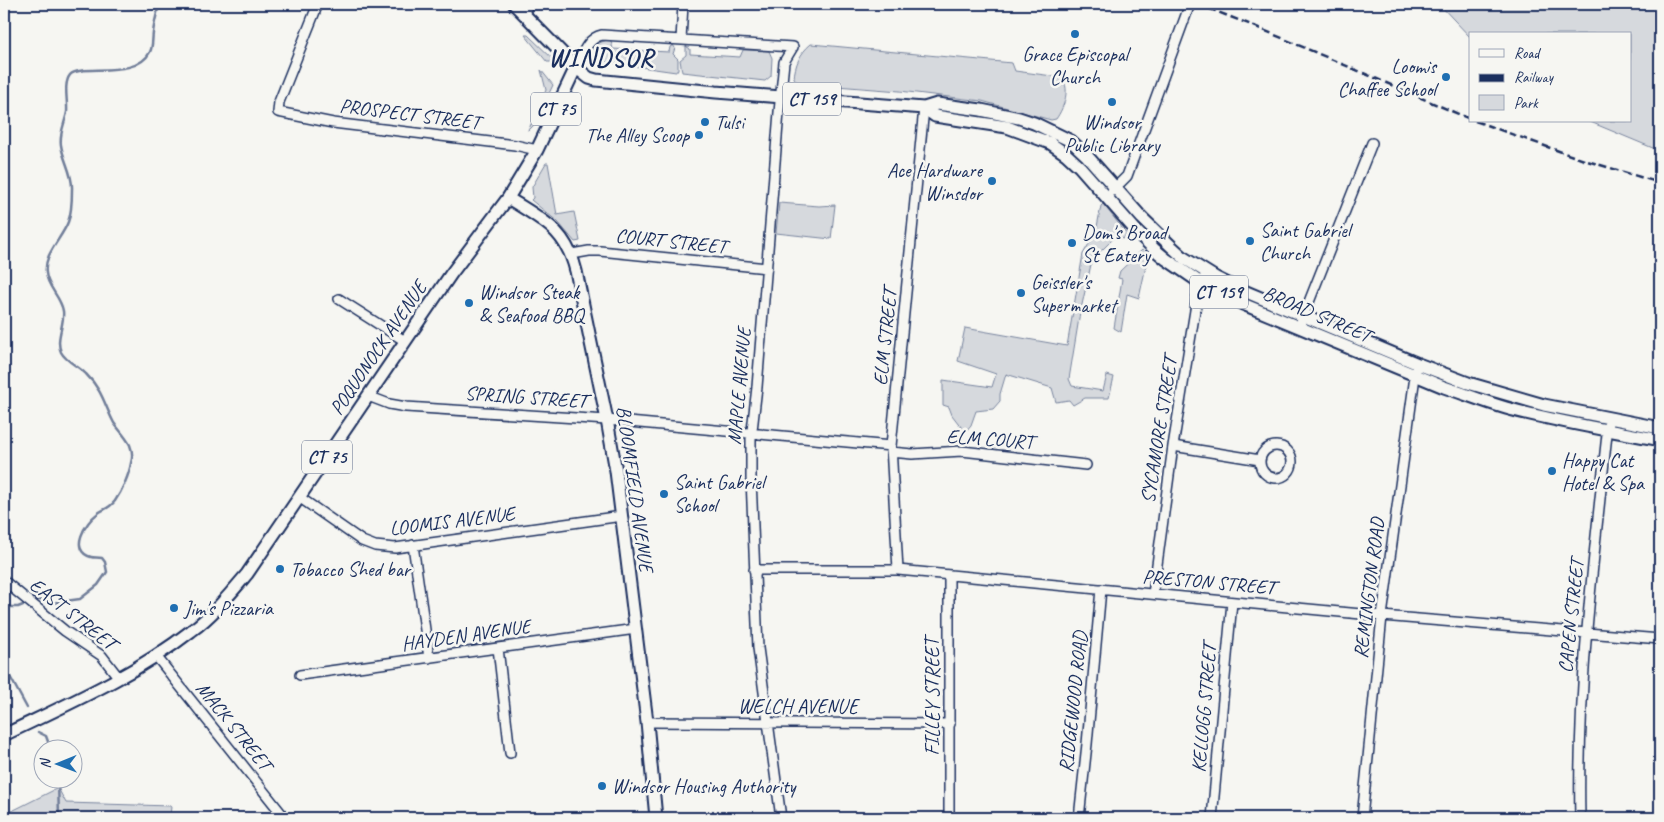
<svg xmlns="http://www.w3.org/2000/svg" width="1664" height="822" viewBox="0 0 1664 822" font-family="Caveat,sans-serif">
<style>
.green{fill:#d6d9dd;stroke:#78849e}
.lines{fill:none;stroke-linecap:round;stroke-linejoin:round}
.stream{stroke:#717e99;stroke-width:2.5}
.minor-casing{stroke:#1b2f5e;stroke-width:12}
.major-casing{stroke:#1b2f5e;stroke-width:15}
.minor{stroke:#f6f6f2;stroke-width:9}
.major{stroke:#f6f6f2;stroke-width:11}
.rail{stroke:#1b2f5e;stroke-width:2.5;stroke-dasharray:8 4;stroke-linecap:butt}
.poi-dot{fill:#1f6fb2;stroke:#f6f6f2;stroke-width:2}
.labels{text-anchor:middle;dominant-baseline:central;stroke-width:5;stroke-linejoin:round;paint-order:stroke}
.shield{fill:#f6f6f2;stroke:#5d6b8a;stroke-width:1}
.shield-label{font-size:19px;font-weight:bold;fill:#1b2f5e}
.poi-label{font-size:20px;fill:#1b2f5e;stroke:#f6f6f2;text-anchor:start}
.street-label{font-size:20px;fill:#1b2f5e;stroke:#f6f6f2}
.district-label{font-size:25px;font-weight:bold;letter-spacing:1px;fill:#1b2f5e;stroke:#f6f6f2}
</style>
<rect width="100%" height="100%" fill="#f6f6f2"/>
<filter id="ink" filterUnits="userSpaceOnUse"><feTurbulence type="fractalNoise" baseFrequency=".02" numOctaves="2"/><feDisplacementMap in="SourceGraphic" scale="10" xChannelSelector="R" yChannelSelector="G"/><feConvolveMatrix kernelMatrix="1 2 1 2 8 2 1 2 1" color-interpolation-filters="sRGB"/></filter>
<g filter="url(#ink)">
<path class="green" d="M 1439,4 L 1649,4 L 1660,10 L 1660,151 L 1588,121 L 1630,121 L 1630,34 L 1470,34 L 1470,37 Z
M 525,35 L 528,35 L 555,61 L 554,62 L 547,62 Z
M 608,40 L 611,41 L 613,49 L 669,52 L 670,47 L 673,45 L 675,48 L 673,54 L 678,59 L 678,69 L 676,72 L 598,61 L 591,55 C 591,45 600,42 608,40 Z
M 811,44 L 1012,63 L 1015,71 L 1060,77 C 1072,86 1064,108 1056,119 L 1051,120 L 982,101 L 900,91 L 798,83 L 794,78 C 795,65 800,53 811,44 Z
M 686,46 L 690,49 L 690,54 L 740,57 L 743,50 L 769,51 L 772,58 L 771,76 L 765,81 L 682,72 L 680,60 L 686,55 Z
M 541,70 L 553,85 L 534,125 L 528,131 L 546,90 Z
M 546,163 L 548,163 L 557,215 L 574,212 L 580,241 L 575,242 L 558,222 L 531,200 L 533,198 L 532,187 Z
M 779,203 L 819,206 L 835,205 L 831,239 L 776,233 Z
M 1103,204 L 1127,234 L 1123,239 L 1116,236 L 1092,260 L 1079,318 L 1069,379 L 1072,386 L 1103,391 L 1107,375 L 1114,377 L 1109,398 L 1085,398 L 1073,405 L 1069,400 L 1056,402 L 1052,388 L 1006,374 L 1000,394 L 1000,401 L 993,409 L 976,411 L 971,425 L 965,432 L 952,415 L 949,407 L 943,405 L 943,380 L 992,387 L 996,374 L 958,361 L 965,328 L 1067,346 L 1083,254 L 1096,232 L 1101,206 Z
M 1142,250 L 1148,257 L 1139,298 L 1127,294 L 1121,332 L 1114,328 L 1122,279 L 1118,278 L 1120,271 Z
M 58,788 L 66,803 L 171,806 L 170,818 L 5,818 L 4,815 Z"/>
<g class="lines">
<path class="stream" d="M 33,598 L 51,603 L 80,599 L 98,585 L 107,572 L 105,562 L 102,558 C 98,557 94,558 91,557 C 68,550 86,522 97,514 C 103,509 109,509 115,501 C 122,491 129,475 131,463 C 133,457 132,450 130,445 C 126,437 119,430 114,423 C 104,404 103,391 86,374 C 79,366 66,362 61,352 C 55,339 65,324 63,311 C 61,297 47,287 46,273 C 43,255 62,238 68,222 C 72,212 72,200 72,189 C 73,174 63,160 61,145 C 59,134 65,123 67,112 C 68,101 63,84 70,75 C 80,63 136,80 150,52 C 153,46 152,39 153,33 C 154,23 157,14 159,4
M 4,607 L 18,607 L 23,605
M 4,659 L 7,671 L 27,708
M 38,732 L 46,736 L 51,750
M 58,780 L 59,818"/>
<g class="minor-casing">
<path id="minor" d="M 318,4 L 279,102 L 278,112 L 333,123 L 515,145 L 537,150
M 523,13 L 529,4
M 681,40 L 683,4
M 576,67 C 582,55 587,38 602,35 L 793,47
M 1112,191 L 1127,176 L 1190,4
M 572,254 L 589,251 L 600,251 L 767,268
M 339,299 L 405,341
M 1301,322 L 1372,143
M 368,396 L 389,404 L 406,407 L 607,420 L 891,446
M 1173,446 L 1260,460
M1260 462a16 16 0 1 1 32 0a16 16 0 1 1-32 0Z
M 891,452 L 912,454 L 962,451 L 1086,465
M 299,497 L 362,541 L 375,546 L 395,548 L 622,516
M 413,545 L 429,658
M 754,570 L 898,570 L 1382,616 L 1660,639
M 898,570 L 891,446 L 924,108
M 949,575 L 949,818
M 4,581 L 65,631 L 102,656 L 119,678
M 1153,594 L 1173,446 L 1197,298 L 1203,279
M 498,648 L 510,753
M 156,656 L 285,818
M 300,675 L 636,629
M 647,722 L 950,724
M 781,818 L 758,648 L 751,478 L 751,439 L 757,387 L 779,112 L 784,62 L 793,47
M 1079,818 L 1087,744 L 1101,589
M 1212,818 L 1232,602
M 1362,818 L 1382,616 L 1416,369
M 1580,818 C 1577,687 1594,556 1608,425"/>
</g>
<g class="major-casing">
<path id="major" d="M 514,4 L 579,70 L 589,78 L 596,80 L 716,92 L 924,108 L 937,104 L 981,110 L 1019,118 L 1034,123 L 1071,141 L 1087,156 L 1142,218 L 1172,247 L 1184,258 L 1216,278 L 1232,286 L 1418,364 L 1468,383 L 1544,405 L 1660,428
M 924,108 L 935,116 L 1007,127 L 1050,143 L 1066,154 L 1080,167 L 1138,233 L 1154,249 L 1166,259 L 1201,283 L 1243,304 L 1444,387 C 1465,394 1485,402 1506,408 C 1557,422 1609,430 1660,440
M 508,198 C 542,220 566,229 576,271 L 607,420 L 616,471 L 647,722 L 656,818
M 4,735 C 68,704 135,675 191,631 C 213,615 230,594 247,574 L 451,274 L 508,198 L 537,150 L 576,67"/>
</g>
<use href="#minor" class="minor"/>
<use href="#major" class="major"/>
<path class="rail" d="M 1197,4 L 1254,26 L 1470,119
M 1475,121 L 1584,160 L 1660,183"/>
</g>
</g>
<g class="poi-dot">
<circle cx="1075" cy="34" r="5"/>
<circle cx="1446" cy="77" r="5"/>
<circle cx="1112" cy="102" r="5"/>
<circle cx="705" cy="122" r="5"/>
<circle cx="699" cy="135" r="5"/>
<circle cx="992" cy="181" r="5"/>
<circle cx="1250" cy="241" r="5"/>
<circle cx="1072" cy="243" r="5"/>
<circle cx="1021" cy="293" r="5"/>
<circle cx="469" cy="303" r="5"/>
<circle cx="1552" cy="471" r="5"/>
<circle cx="664" cy="494" r="5"/>
<circle cx="280" cy="569" r="5"/>
<circle cx="174" cy="608" r="5"/>
<circle cx="602" cy="786" r="5"/>
</g>
<g class="labels">
<g class="shield">
<rect x="783" y="82.5" width="58" height="33" rx="4"/>
<rect x="531" y="92.5" width="50" height="33" rx="4"/>
<rect x="1190" y="275.5" width="58" height="33" rx="4"/>
<rect x="302" y="440.5" width="50" height="33" rx="4"/>
</g>
<g class="shield-label">
<text x="812" y="99">CT 159</text>
<text x="556" y="109">CT 75</text>
<text x="1219" y="292">CT 159</text>
<text x="327" y="457">CT 75</text>
</g>
<g class="poi-label">
<text x="1075" y="54" text-anchor="middle">Grace Episcopal<tspan x="1075" dy="23">Church</tspan></text>
<text x="1436" y="66" text-anchor="end">Loomis<tspan x="1436" dy="23">Chaffee School</tspan></text>
<text x="715" y="122">Tulsi</text>
<text x="1112" y="122" text-anchor="middle">Windsor<tspan x="1112" dy="23">Public Library</tspan></text>
<text x="689" y="135" text-anchor="end">The Alley Scoop</text>
<text x="982" y="170" text-anchor="end">Ace Hardware<tspan x="982" dy="23">Winsdor</tspan></text>
<text x="1260" y="230">Saint Gabriel<tspan x="1260" dy="23">Church</tspan></text>
<text x="1082" y="232">Dom's Broad<tspan x="1082" dy="23">St Eatery</tspan></text>
<text x="1031" y="282">Geissler's<tspan x="1031" dy="23">Supermarket</tspan></text>
<text x="479" y="292">Windsor Steak<tspan x="479" dy="23">&amp; Seafood BBQ</tspan></text>
<text x="1562" y="460">Happy Cat<tspan x="1562" dy="23">Hotel &amp; Spa</tspan></text>
<text x="674" y="482">Saint Gabriel<tspan x="674" dy="23">School</tspan></text>
<text x="290" y="569">Tobacco Shed bar</text>
<text x="184" y="608">Jim's Pizzaria</text>
<text x="612" y="786">Windsor Housing Authority</text>
</g>
<g class="street-label">
<text transform="translate(410 114) rotate(7)">PROSPECT STREET</text>
<text transform="translate(671 241) rotate(6)">COURT STREET</text>
<text transform="translate(1317 314) rotate(23)">BROAD STREET</text>
<text transform="translate(885 337) rotate(-84)">ELM STREET</text>
<text transform="translate(378 348) rotate(-56)">POQUONOCK AVENUE</text>
<text transform="translate(739 386) rotate(-85)">MAPLE AVENUE</text>
<text transform="translate(526 397) rotate(4)">SPRING STREET</text>
<text transform="translate(1159 430) rotate(-81)">SYCAMORE STREET</text>
<text transform="translate(990 439) rotate(4)">ELM COURT</text>
<text transform="translate(635 489) rotate(82)">BLOOMFIELD AVENUE</text>
<text transform="translate(452 521) rotate(-7)">LOOMIS AVENUE</text>
<text transform="translate(1209 582) rotate(5)">PRESTON STREET</text>
<text transform="translate(1369 588) rotate(-83)">REMINGTON ROAD</text>
<text transform="translate(73 614) rotate(38)">EAST STREET</text>
<text transform="translate(1571 616) rotate(-84)">CAPEN STREET</text>
<text transform="translate(466 635) rotate(-8)">HAYDEN AVENUE</text>
<text transform="translate(932 697) rotate(-90)">FILLEY STREET</text>
<text transform="translate(1073 702) rotate(-84)">RIDGEWOOD ROAD</text>
<text x="798" y="706">WELCH AVENUE</text>
<text transform="translate(1204 708) rotate(-85)">KELLOGG STREET</text>
<text transform="translate(234 726) rotate(51)">MACK STREET</text>
</g>
<g class="district-label">
<text x="601" y="58">WINDSOR</text>
</g>
</g>
<rect width="1664" height="822" fill="none" stroke="#f6f6f2" stroke-width="20"/>
<rect x="10" y="10" width="1644" height="802" fill="none" stroke="#1b2f5e" stroke-width="2" filter="url(#ink)"/>
<rect x="1469" y="32" width="162" height="90" fill="#f6f6f2" stroke="#9ea6b7"/>
<rect x="1479" y="49" width="25" height="8" fill="#f6f6f2" stroke="#9ea6b7"/>
<text x="1514" y="58" font-size="15" fill="#1b2f5e">Road</text>
<rect x="1479" y="74" width="25" height="8" fill="#1b2f5e" stroke="#9ea6b7"/>
<text x="1514" y="82" font-size="15" fill="#1b2f5e">Railway</text>
<rect x="1479" y="95" width="25" height="15" fill="#d6d9dd" stroke="#9ea6b7"/>
<text x="1514" y="108" font-size="15" fill="#1b2f5e">Park</text>
<g transform="translate(58 764) rotate(269)"><circle r="24" fill="#f6f6f2" stroke="#9ea6b7"/>
<path d="M0-4L9 19L0 12L-9 19Z" fill="#1f6fb2"/>
<text y="-8" font-size="14" font-weight="bold" text-anchor="middle" fill="#1b2f5e">N</text>
</g>
</svg>
